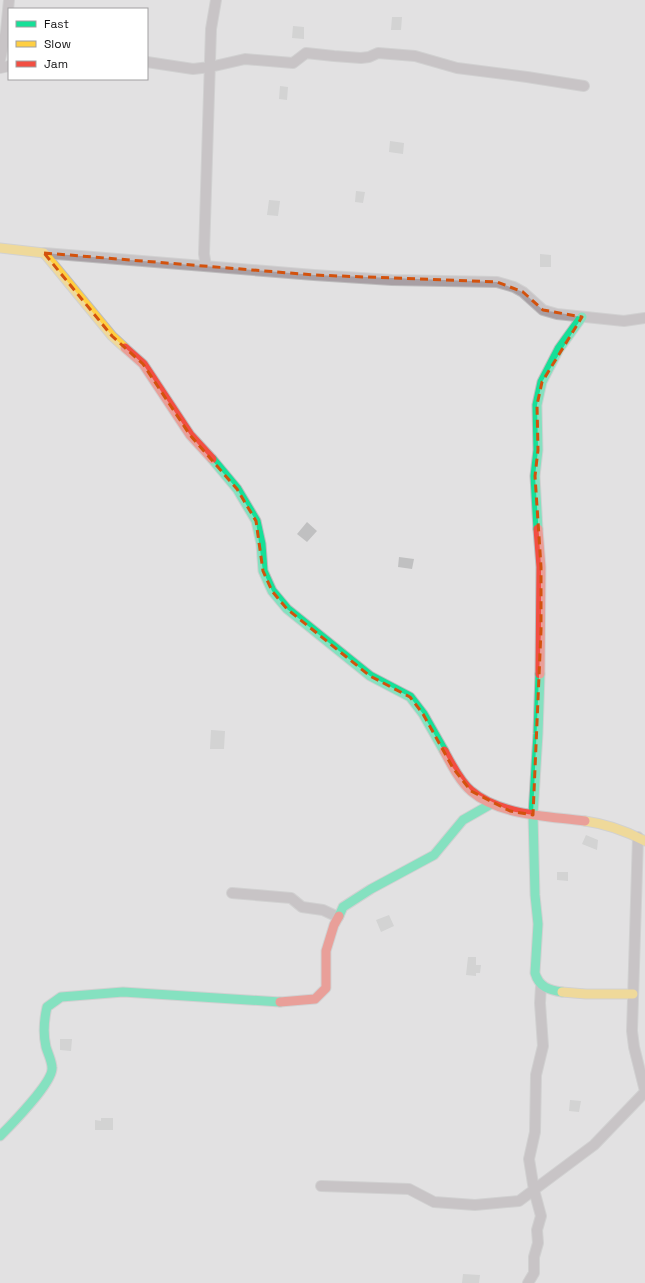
<svg xmlns="http://www.w3.org/2000/svg" width="645" height="1283" viewBox="0 0 645 1283" font-family="'Space Grotesk',sans-serif">
<style>
.building{fill:#c0c0c1}
.lines{fill:none;stroke-linecap:round;stroke-linejoin:round}
.street-casing{stroke:#bdbcbd;stroke-width:12}
.fast-casing{stroke:#bdbcbd;stroke-width:11}
.slow-casing{stroke:#bdbcbd;stroke-width:11}
.jam-casing{stroke:#bdbcbd;stroke-width:11}
.street{stroke:#a89fa4;stroke-width:10}
.fast{stroke:#16e098;stroke-width:9}
.slow{stroke:#ffcf43;stroke-width:9}
.jam{stroke:#f24e42;stroke-width:9}
.marked{fill:none;stroke:#d3520d;stroke-width:3;stroke-dasharray:8 5;stroke-linejoin:round}
</style>
<rect width="100%" height="100%" fill="#e2e1e2"/>
<path class="building" d="M 392,17 L 402,17 L 401,30 L 391,30 Z
M 293,26 L 304,27 L 304,39 L 292,38 Z
M 280,86 L 288,87 L 287,100 L 279,99 Z
M 390,141 L 404,143 L 403,154 L 389,152 Z
M 356,191 L 365,192 L 363,203 L 355,202 Z
M 269,200 L 280,201 L 278,216 L 267,215 Z
M 540,254 L 551,255 L 551,267 L 540,267 Z
M 307,522 L 317,531 L 307,542 L 297,534 Z
M 399,557 L 414,559 L 412,569 L 398,567 Z
M 211,730 L 225,731 L 224,749 L 210,749 Z
M 586,835 L 598,840 L 597,850 L 582,844 Z
M 557,872 L 568,872 L 568,881 L 557,880 Z
M 389,915 L 394,926 L 381,932 L 376,920 Z
M 468,957 L 476,957 L 476,965 L 481,965 L 480,973 L 476,973 L 476,976 L 466,975 Z
M 60,1039 L 72,1039 L 71,1051 L 60,1050 Z
M 570,1100 L 581,1101 L 579,1112 L 569,1111 Z
M 101,1118 L 113,1118 L 113,1130 L 95,1130 L 95,1120 L 101,1121 Z
M 463,1274 L 480,1275 L 479,1283 L 462,1283 Z"/>
<g class="lines">
<g class="street-casing">
<path id="street" d="M 0,60 L 6,31 L 9,0
M 147,62 L 193,69 L 210,67 L 245,59 L 293,63 L 306,53 L 334,56 L 361,58 L 369,57 L 378,53 L 415,56 L 457,68 L 527,77 L 584,86
M 0,68 L 9,66
M 44,253 L 314,275 L 392,280 L 497,282 L 514,287 L 523,292 L 543,310 L 557,314 L 624,321 L 645,318
M 206,266 L 204,254 L 211,29 L 216,0
M 638,837 L 632,1031 L 634,1047 L 645,1091
M 232,893 L 291,898 L 302,907 L 323,910 L 338,917
M 321,1186 L 409,1189 L 434,1202 L 475,1205 L 519,1201 L 594,1145 L 645,1092
M 528,1283 L 534,1273 L 534,1257 L 538,1243 L 537,1230 L 541,1216 L 534,1190 L 529,1159 L 535,1132 L 536,1075 L 543,1046 L 540,1003 L 541,986"/>
</g>
<g class="fast-casing">
<path id="fast" d="M 212,459 L 237,489 L 256,521 L 261,544 L 263,571 L 272,591 L 287,609 L 370,676 L 410,697 L 423,714 L 444,751
M 538,529 L 535,476 L 538,450 L 537,405 L 542,382 L 559,349 L 582,317
M 540,674 L 538,734 L 533,815 L 535,895 L 538,924 L 535,973 C 539,987 549,990 562,992
M 339,916 L 343,907 L 371,889 L 434,855 L 463,820 L 491,804
M 0,1136 C 11,1125 53,1082 52,1068 C 52,1061 48,1054 46,1047 C 43,1034 44,1020 47,1007 L 61,997 L 123,992 L 280,1002"/>
</g>
<g class="slow-casing">
<path id="slow" d="M 0,248 L 44,253 L 112,336 L 125,348
M 585,821 C 607,824 626,831 645,841
M 562,992 L 586,994 L 633,994"/>
</g>
<g class="jam-casing">
<path id="jam" d="M 125,348 L 143,364 L 190,435 L 212,459
M 538,529 L 541,567 L 540,674
M 444,751 C 451,764 460,782 471,791 C 500,816 549,816 585,821
M 280,1002 L 315,999 L 326,988 L 326,951 L 334,925 L 339,916"/>
</g>
<use href="#street" class="street"/>
<use href="#fast" class="fast"/>
<use href="#slow" class="slow"/>
<use href="#jam" class="jam"/>
</g>
<path d="M0 0H645V1283H0ZM 44,253 L 314,275 L 497,282 L 523,292 L 543,310 L 582,317 L 542,382 L 537,405 L 538,450 L 535,476 L 541,567 L 541,630 L 533,815 L 510,811 L 471,791 L 453,768 L 423,714 L 410,697 L 370,676 L 287,609 L 272,591 L 263,571 L 256,521 L 237,489 L 190,435 L 143,364 L 112,336 Z" fill="#e2e1e2" fill-opacity=".55" fill-rule="evenodd"/>
<path class="marked" d="M 44,253 L 314,275 L 497,282 L 523,292 L 543,310 L 582,317 L 542,382 L 537,405 L 538,450 L 535,476 L 541,567 L 541,630 L 533,815 L 510,811 L 471,791 L 453,768 L 423,714 L 410,697 L 370,676 L 287,609 L 272,591 L 263,571 L 256,521 L 237,489 L 190,435 L 143,364 L 112,336 Z"/>
<rect x="8" y="8" width="140" height="72" fill="#ffffff" stroke="#a1a0a1"/>
<rect x="16" y="21" width="20" height="6" fill="#16e098" stroke="#a1a0a1"/>
<text x="44" y="28" font-size="12" fill="#131213">Fast</text>
<rect x="16" y="41" width="20" height="6" fill="#ffcf43" stroke="#a1a0a1"/>
<text x="44" y="48" font-size="12" fill="#131213">Slow</text>
<rect x="16" y="61" width="20" height="6" fill="#f24e42" stroke="#a1a0a1"/>
<text x="44" y="68" font-size="12" fill="#131213">Jam</text>
</svg>
